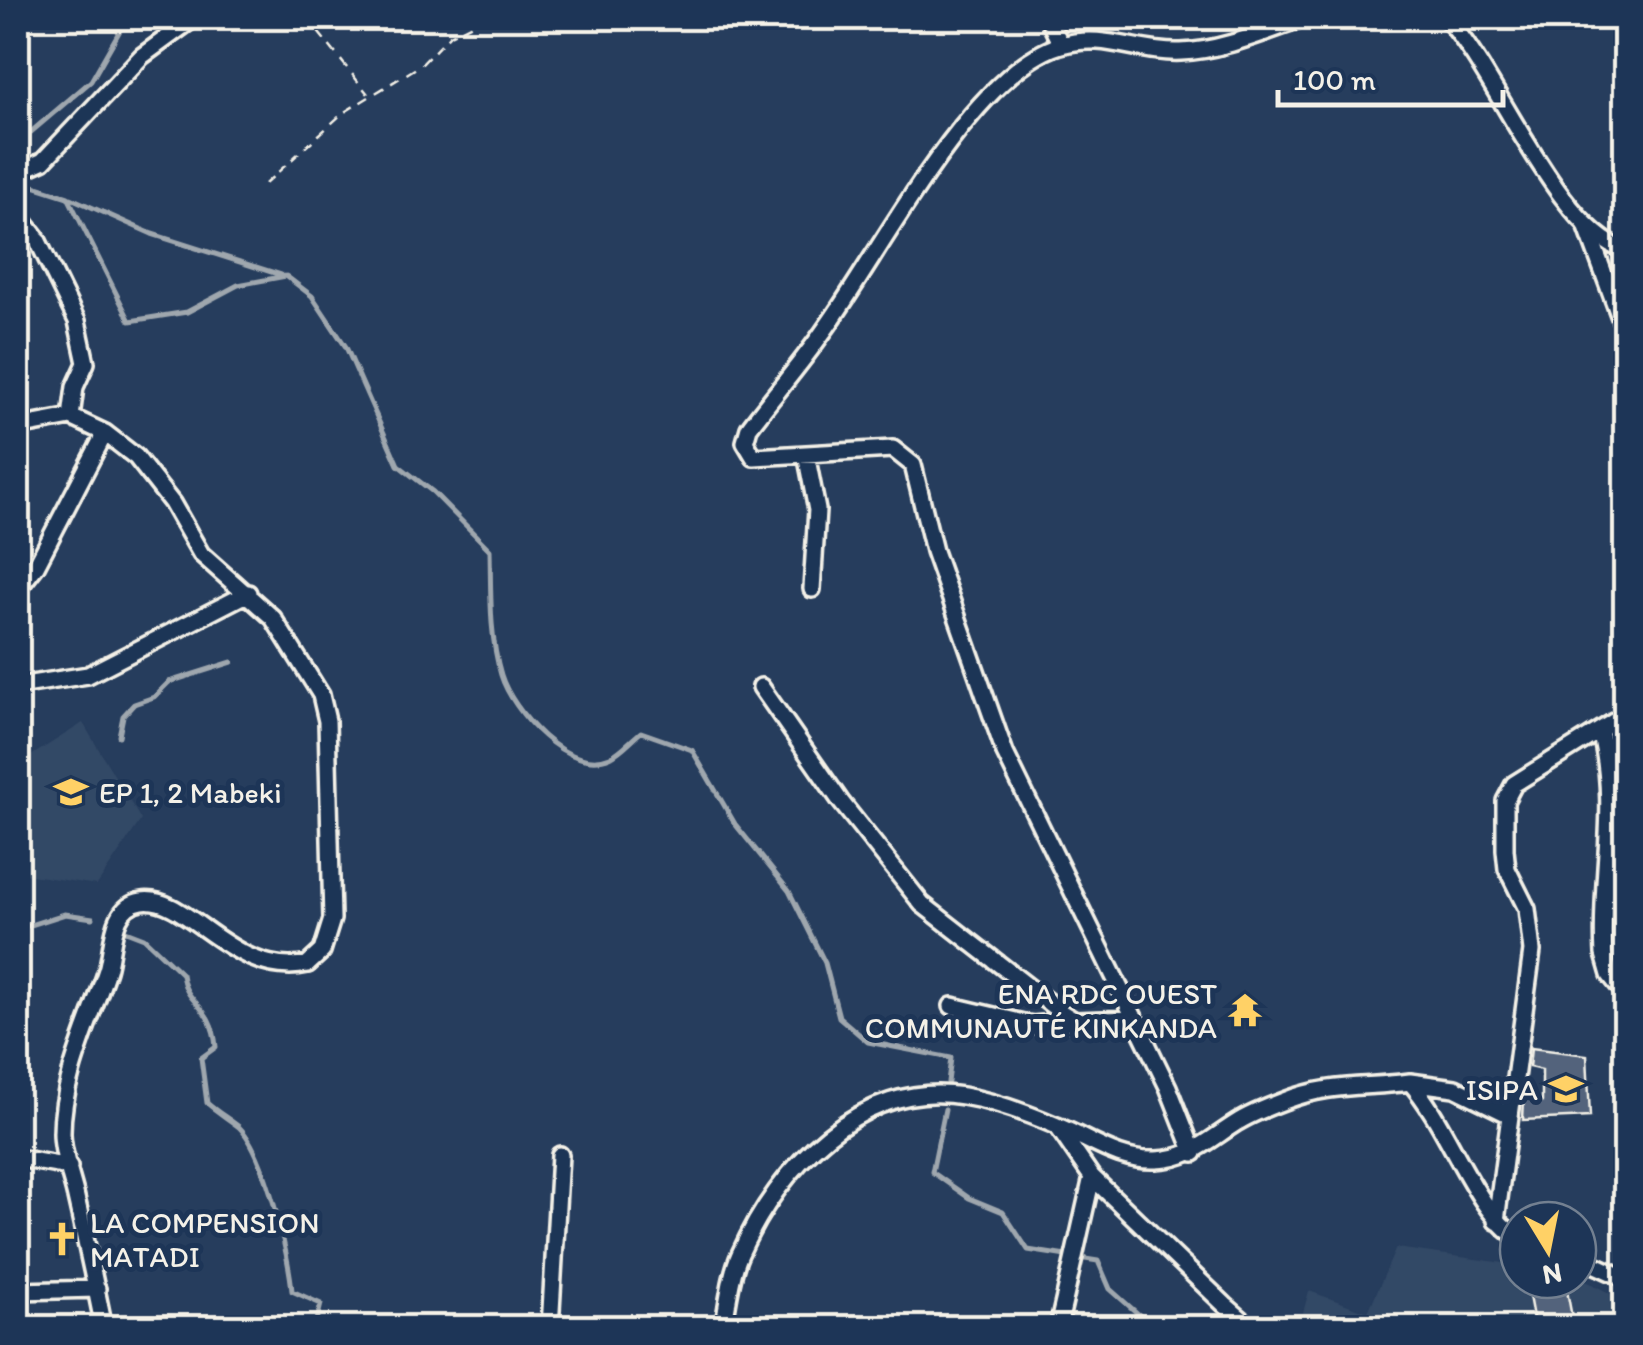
<svg xmlns="http://www.w3.org/2000/svg" width="1643" height="1345" viewBox="0 0 1643 1345" font-family="Itim,sans-serif">
<style>
.built{fill:#334966}
.lines{fill:none;stroke-linecap:round;stroke-linejoin:round}
.stream{stroke:#9fa7ae;stroke-width:5}
.building{fill:#52647b;stroke:#f4f1e8;stroke-width:2.5}
.minor-casing{stroke:#f4f1e8;stroke-width:22}
.path{stroke:#f4f1e8;stroke-width:2.5;stroke-dasharray:10 8;stroke-linecap:butt}
.minor{stroke:#1d3557;stroke-width:15}
.labels{text-anchor:middle;dominant-baseline:central;stroke-width:10;stroke-linejoin:round;paint-order:stroke}
.poi-label{font-size:30px;fill:#f4f1e8;stroke:#1d3557;text-anchor:start}
</style>
<rect width="100%" height="100%" fill="#263d5d"/>
<filter id="ink" filterUnits="userSpaceOnUse"><feTurbulence type="fractalNoise" baseFrequency=".01" numOctaves="2"/><feDisplacementMap in="SourceGraphic" scale="20" xChannelSelector="R" yChannelSelector="G"/><feConvolveMatrix kernelMatrix="1 2 1 2 8 2 1 2 1" color-interpolation-filters="sRGB"/></filter>
<g filter="url(#ink)">
<path class="built" d="M 83,723 L 141,820 L 97,885 L 18,873 L 18,764 Z
M 1396,1248 L 1518,1265 L 1518,1280 L 1578,1277 L 1625,1301 L 1625,1327 L 1387,1327 L 1368,1313 L 1362,1327 L 1321,1327 L 1301,1320 L 1309,1291 L 1368,1312 Z"/>
<g class="lines">
<path class="stream" d="M 18,143 L 91,81 L 127,18
M 18,181 L 68,197 L 130,321 L 187,312 L 238,285 L 286,276 L 312,296 L 346,347 L 398,465 L 433,492 L 490,550 C 491,591 489,635 501,675 C 512,711 568,775 610,757 C 621,752 632,739 641,732 L 692,750 L 735,824 L 789,891 L 825,963 L 839,1017 L 868,1042 L 951,1058 L 948,1082
M 71,198 L 152,234 L 281,275
M 119,736 L 123,716 L 134,704 L 154,697 L 169,682 L 232,662
M 118,928 L 144,938 L 182,974 C 186,1007 212,1002 216,1047 L 201,1058 L 207,1103 C 217,1112 229,1119 239,1127 C 265,1152 289,1255 292,1291 L 321,1304 L 315,1328
M 18,929 L 65,914 L 93,918
M 945,1109 L 932,1172 L 969,1198 L 1003,1212 L 1028,1250 L 1098,1261 L 1110,1289 L 1154,1328"/>
</g>
<path class="building" d="M 1531,1048 L 1587,1055 L 1590,1117 L 1523,1120 L 1524,1099 L 1542,1101 L 1542,1070 L 1529,1067 Z
M 1526,1280 L 1565,1280 L 1574,1328 L 1535,1328 Z"/>
<g class="lines">
<g class="minor-casing">
<path id="minor" d="M 1048,18 L 1061,45
M 1446,18 C 1497,73 1556,229 1626,251
M 18,172 L 43,161 L 142,56 L 194,18
M 18,214 L 36,237 L 77,321 L 86,363 L 75,387 L 71,417
M 1586,225 L 1626,334
M 18,427 L 71,417 L 105,433 L 136,457 L 172,503 L 201,554 L 273,618 L 321,695 L 327,721 L 332,919 L 322,951 L 308,964 C 234,980 188,894 142,901 C 110,906 114,947 107,970 C 90,1022 62,1077 62,1133 C 62,1152 70,1173 75,1193 C 85,1237 95,1282 104,1328
M 806,454 L 817,510 L 812,589
M 18,589 L 36,566 L 105,433
M 18,686 L 88,675 L 248,593
M 761,687 L 841,802 L 922,904 L 1062,1013 L 1075,1021 L 1131,1019
M 1600,731 C 1620,807 1599,879 1604,954 L 1610,975 L 1626,995
M 952,1006 L 1032,1025 L 1075,1021
M 1410,1082 L 1455,1088 L 1508,1114
M 1059,1129 L 1092,1177 L 1225,1305 L 1246,1323 L 1258,1328
M 1194,1153 L 1168,1087 L 1005,753 L 934,551 L 913,465 L 893,449 L 754,457 L 745,442 L 749,428 C 773,396 800,365 823,332 C 879,256 972,71 1061,45 C 1104,32 1139,54 1181,52 C 1221,51 1267,31 1305,18
M 18,1158 L 69,1167
M 1496,1221 L 1532,951 L 1527,909 L 1507,869 L 1505,850 L 1505,801 L 1514,784 L 1626,714
M 1578,1257 L 1626,1279
M 18,1291 L 97,1289
M 550,1328 L 560,1155
M 723,1328 C 728,1304 730,1276 740,1254 C 778,1168 861,1079 963,1096 C 993,1101 1029,1114 1057,1126 C 1090,1139 1119,1162 1156,1160 C 1190,1159 1209,1140 1236,1123 C 1250,1114 1268,1107 1284,1101 C 1329,1083 1365,1088 1410,1082 C 1448,1124 1475,1212 1518,1238
M 1058,1328 L 1092,1177"/>
</g>
<path class="path" d="M 307,18 L 368,94
M 265,184 L 343,113 L 421,65 L 450,35 L 484,18"/>
<use href="#minor" class="minor"/>
</g>
</g>
<defs>
<g id="school-bare" transform="scale(2.7)"><path d="M0-5L7-2L0 1L-7-2ZM-4 1L0 2.5L4 1V4Q0 6-4 4Z" fill="#ffd166" stroke="#1d3557" stroke-width="2.5" paint-order="stroke"/></g>
<g id="temple-bare" transform="scale(2.7)"><path d="M0-6L5-2H3V0L6.5 2.5H4V6H1.5V3h-3V6H-4V2.5H-6.5L-3 0V-2H-5Z" fill="#ffd166" stroke="#1d3557" stroke-width="2.5" paint-order="stroke"/></g>
<g id="university-bare" transform="scale(2.7)"><path d="M0-5L7-2L0 1L-7-2ZM-4 1L0 2.5L4 1V4Q0 6-4 4Z" fill="#ffd166" stroke="#1d3557" stroke-width="2.5" paint-order="stroke"/></g>
<g id="church-bare" transform="scale(2.7)"><path d="M-1.2-6h2.4v3.5h3.3v2.4h-3.3V6h-2.4V-.1h-3.3v-2.4h3.3Z" fill="#ffd166" stroke="#1d3557" stroke-width="2.5" paint-order="stroke"/></g>
</defs>
<g fill-rule="evenodd">
<use href="#school-bare" x="71" y="792"/>
<use href="#temple-bare" x="1245" y="1010"/>
<use href="#university-bare" x="1566" y="1089"/>
<use href="#church-bare" x="62" y="1239"/>
</g>
<g class="labels">
<g class="poi-label">
<text x="99" y="792">EP 1, 2 Mabeki</text>
<text x="1217" y="993" text-anchor="end">ENA RDC OUEST<tspan x="1217" dy="34">COMMUNAUTÉ KINKANDA</tspan></text>
<text x="1538" y="1089" text-anchor="end">ISIPA</text>
<text x="90" y="1222">LA COMPENSION<tspan x="90" dy="34">MATADI</tspan></text>
</g>
</g>
<rect width="1643" height="1345" fill="none" stroke="#1d3557" stroke-width="60"/>
<rect x="30" y="30" width="1583" height="1285" fill="none" stroke="#f4f1e8" stroke-width="4" filter="url(#ink)"/>
<g transform="translate(1548 1250) rotate(170)"><circle r="48" fill="#1d3557" stroke="#738091" stroke-width="2.5"/>
<path d="M0-8L18 38L0 25L-18 38Z" fill="#ffd166"/>
<text y="-15" font-size="28" font-weight="bold" text-anchor="middle" fill="#f4f1e8">N</text>
</g>
<path d="M1278 90v15h225v-15" fill="none" stroke="#f4f1e8" stroke-width="5"/>
<text x="1293" y="90" font-size="30" fill="#f4f1e8" stroke="#1d3557" stroke-width="8" paint-order="stroke">100 m</text>
</svg>
